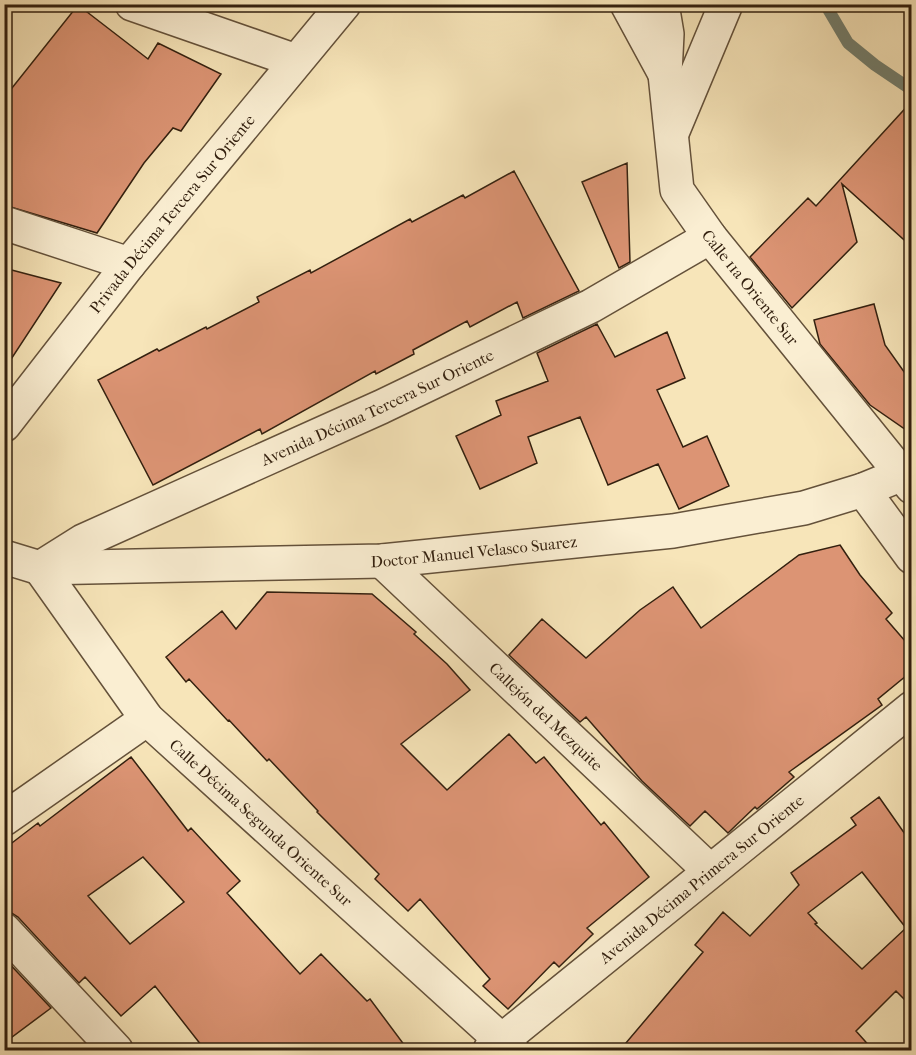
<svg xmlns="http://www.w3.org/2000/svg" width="916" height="1055" viewBox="0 0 916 1055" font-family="'IM FELL French Canon',serif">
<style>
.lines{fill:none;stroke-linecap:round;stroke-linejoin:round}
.stream{stroke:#737f6f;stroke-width:12}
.building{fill:#dc9474;stroke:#33200f;stroke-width:1.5;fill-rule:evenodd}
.minor-casing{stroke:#64513a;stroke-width:36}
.minor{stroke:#faeed2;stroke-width:33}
.labels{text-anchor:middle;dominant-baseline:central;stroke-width:4.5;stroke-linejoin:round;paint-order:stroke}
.street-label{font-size:16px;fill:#33200f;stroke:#faeed2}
</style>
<rect width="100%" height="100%" fill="#f7e5b9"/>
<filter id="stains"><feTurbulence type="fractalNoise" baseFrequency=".00333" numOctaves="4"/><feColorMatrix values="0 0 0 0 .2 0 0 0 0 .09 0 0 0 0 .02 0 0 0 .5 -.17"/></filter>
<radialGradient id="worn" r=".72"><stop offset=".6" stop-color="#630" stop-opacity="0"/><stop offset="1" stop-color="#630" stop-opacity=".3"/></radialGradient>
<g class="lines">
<path class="stream" d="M 825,4 L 848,43 L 875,65 L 912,90"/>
</g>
<path class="building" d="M 78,5 L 148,59 L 158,43 L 221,74 L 181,131 L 173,128 L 144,163 L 97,233 L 4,205 L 4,98 Z
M 912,101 L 912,247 L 842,184 L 857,242 L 792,308 L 750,257 L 808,198 L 816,206 Z
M 627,163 L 630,262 L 619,268 L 582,182 Z
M 514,171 L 579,291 L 523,318 L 517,302 L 470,327 L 467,321 L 413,350 L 414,354 L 376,374 L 375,371 L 262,434 L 260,429 L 153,485 L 98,380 L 157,349 L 159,351 L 206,327 L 207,329 L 259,302 L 257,297 L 310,270 L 311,273 L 410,219 L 412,222 L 463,195 L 465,198 Z
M 4,268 L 61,283 L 4,370 Z
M 874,304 L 885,345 L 912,383 L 912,434 L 870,405 L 820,344 L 814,320 Z
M 597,324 L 615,357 L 667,332 L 685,378 L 657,390 L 683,447 L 707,436 L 729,486 L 679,509 L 658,464 L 608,485 L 580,417 L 528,437 L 537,463 L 480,489 L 456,436 L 501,415 L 496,401 L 548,381 L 537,353 Z
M 840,545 L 860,575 L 892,613 L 886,619 L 912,649 L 912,671 L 878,699 L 882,705 L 789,772 L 794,777 L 757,809 L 755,807 L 728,833 L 705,811 L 690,826 L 642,781 L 586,717 L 580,722 L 509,655 L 542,619 L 586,658 L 640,610 L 673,587 L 701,628 L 799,555 Z
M 267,592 L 372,594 L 416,632 L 414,634 L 447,664 L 470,690 L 401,744 L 447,790 L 509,734 L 536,763 L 544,757 L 601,825 L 604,822 L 649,877 L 587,928 L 593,934 L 559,967 L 554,962 L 508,1009 L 483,986 L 490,979 L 420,899 L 408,911 L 375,879 L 379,874 L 317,812 L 318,811 L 269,759 L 267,761 L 229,720 L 228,721 L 189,679 L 186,682 L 166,657 L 222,611 L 236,629 Z
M 131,757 L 188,831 L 191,828 L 240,881 L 227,893 L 300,974 L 321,954 L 367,1001 L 370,999 L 408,1050 L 205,1050 L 155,986 L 121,1016 L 85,977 L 79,983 L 18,917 L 10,912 L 4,912 L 4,849 L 38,823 L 40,826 ZM 143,857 L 184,902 L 130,944 L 88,896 Z
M 879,797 L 912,844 L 912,1007 L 896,991 L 856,1031 L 873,1050 L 620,1050 L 703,952 L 695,945 L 723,912 L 750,936 L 799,885 L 791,873 L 856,825 L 851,818 ZM 862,872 L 906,928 L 862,969 L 815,924 L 817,923 L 808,913 Z
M 4,958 L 51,1008 L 4,1043 Z"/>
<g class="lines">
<g class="minor-casing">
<g id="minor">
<path d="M 132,4 L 296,61"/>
<path d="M 627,4 L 665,74"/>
<path id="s1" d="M 662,4 L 667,34 L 665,74 L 677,190 L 710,237 L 912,487"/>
<path d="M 672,133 L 726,4"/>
<path d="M 4,223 L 129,264"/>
<path id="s2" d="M 4,425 L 129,264 L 344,4"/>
<path d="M 863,490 L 912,557"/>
<path id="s3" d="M 4,557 L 40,568 L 382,561 L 673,531 L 804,508 L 863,490 L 912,470"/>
<path id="s4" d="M 382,561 L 710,871"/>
<path id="s5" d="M 40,568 L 83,541 L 381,407 L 591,306 L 710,237"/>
<path id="s6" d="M 40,568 L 147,719 L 512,1050"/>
<path d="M 4,819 L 147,719"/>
<path d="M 4,930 L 116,1050"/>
<path id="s7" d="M 490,1050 L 912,708"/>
</g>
</g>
<use href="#minor" class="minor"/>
</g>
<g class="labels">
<g class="street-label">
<text stroke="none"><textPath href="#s2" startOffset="270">Privada Décima Tercera Sur Oriente</textPath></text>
<text stroke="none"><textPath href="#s1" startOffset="309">Calle 11a Oriente Sur</textPath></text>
<text stroke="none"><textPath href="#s5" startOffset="374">Avenida Décima Tercera Sur Oriente</textPath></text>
<text stroke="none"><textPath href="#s3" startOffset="472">Doctor Manuel Velasco Suarez</textPath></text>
<text stroke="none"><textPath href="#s4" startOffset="226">Callejón del Mezquite</textPath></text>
<text stroke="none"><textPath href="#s6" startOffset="339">Calle Décima Segunda Oriente Sur</textPath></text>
<text stroke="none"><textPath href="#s7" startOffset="272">Avenida Décima Primera Sur Oriente</textPath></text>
</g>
</g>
<rect width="916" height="1055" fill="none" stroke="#f7e5b9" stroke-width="24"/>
<rect x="6" y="6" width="904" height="1043" fill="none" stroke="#33200f" stroke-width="3"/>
<rect x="12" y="12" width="892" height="1031" fill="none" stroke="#33200f" stroke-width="1.5"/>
<rect width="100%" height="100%" filter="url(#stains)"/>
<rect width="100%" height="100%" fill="url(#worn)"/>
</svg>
